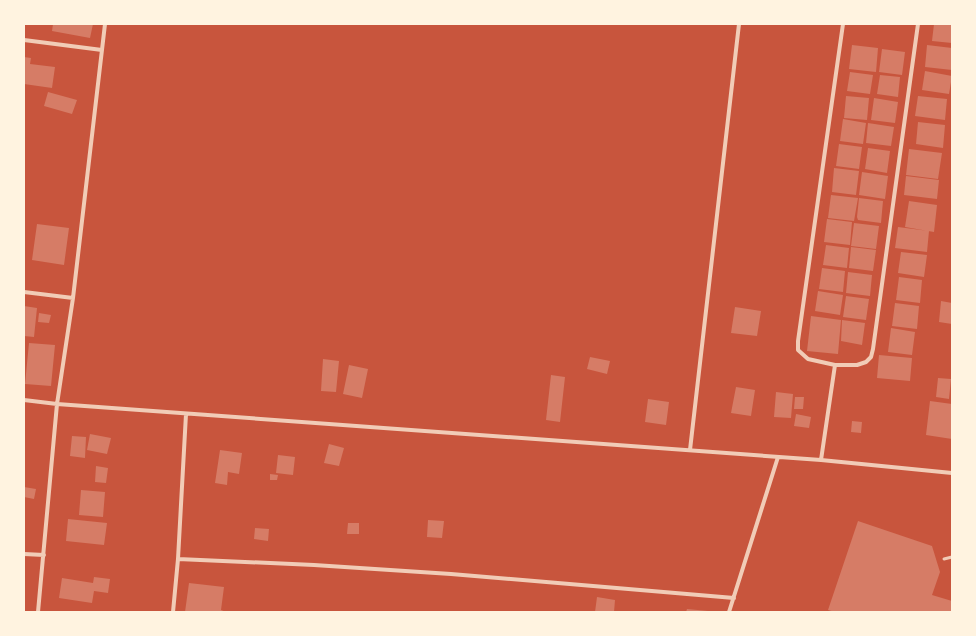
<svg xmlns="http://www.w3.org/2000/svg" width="976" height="636" viewBox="0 0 976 636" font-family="'Varela Round',sans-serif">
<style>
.building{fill:#d67c66}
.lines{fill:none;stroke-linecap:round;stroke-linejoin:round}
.service{stroke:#f1ccb7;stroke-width:3}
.minor{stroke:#f1ccb7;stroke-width:4}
</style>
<rect width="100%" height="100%" fill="#c8553d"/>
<path class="building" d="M 53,24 L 93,24 L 90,38 L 52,31 Z
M 934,24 L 952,24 L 952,43 L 932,41 Z
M 852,45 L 878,48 L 876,72 L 849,69 Z
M 927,45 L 952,48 L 952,70 L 925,67 Z
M 882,49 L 905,52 L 902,75 L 879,72 Z
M 24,57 L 31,58 L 30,64 L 55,67 L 52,88 L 24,84 Z
M 925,71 L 952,76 L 949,94 L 922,90 Z
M 850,72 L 873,75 L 870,94 L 847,91 Z
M 880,75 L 900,77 L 898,97 L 877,94 Z
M 48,92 L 77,100 L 72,114 L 44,106 Z
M 846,96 L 869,98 L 867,120 L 844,118 Z
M 918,96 L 947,99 L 945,120 L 915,116 Z
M 874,98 L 898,102 L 895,123 L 871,120 Z
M 843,119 L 866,123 L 863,144 L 840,141 Z
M 918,122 L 945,125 L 943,148 L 916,144 Z
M 868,123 L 894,127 L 891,146 L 866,143 Z
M 839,144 L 862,147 L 859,169 L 836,166 Z
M 868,148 L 890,151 L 887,173 L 865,169 Z
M 909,149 L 942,153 L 938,179 L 906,175 Z
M 834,168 L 859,171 L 856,195 L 832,192 Z
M 862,172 L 888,176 L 885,199 L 859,195 Z
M 906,176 L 939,180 L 937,199 L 904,195 Z
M 831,195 L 858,198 L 854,221 L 828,218 Z
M 859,198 L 883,201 L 881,223 L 858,220 L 857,217 Z
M 909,201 L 937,205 L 934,232 L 905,227 Z
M 827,219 L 852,222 L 850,245 L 824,242 Z
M 854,223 L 879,226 L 876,249 L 851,246 Z
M 37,224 L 69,228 L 64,265 L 32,260 Z
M 898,227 L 929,231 L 927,252 L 895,248 Z
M 826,245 L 849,248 L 847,268 L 823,265 Z
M 851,247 L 876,250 L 873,271 L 849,268 Z
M 901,252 L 927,255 L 924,277 L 898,273 Z
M 822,268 L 845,271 L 843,292 L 819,289 Z
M 848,272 L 872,275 L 870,296 L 846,293 Z
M 899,277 L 922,280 L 920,303 L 896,300 Z
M 818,291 L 843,295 L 840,315 L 815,311 Z
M 846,296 L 869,299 L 866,320 L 843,317 Z
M 941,301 L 952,303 L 952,324 L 939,322 Z
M 895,303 L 919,306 L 917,329 L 892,326 Z
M 24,306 L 37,308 L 34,337 L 24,336 Z
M 735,307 L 761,311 L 757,336 L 731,333 Z
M 39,313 L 51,315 L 49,323 L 38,322 Z
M 811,316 L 841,320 L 838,354 L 807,351 Z
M 842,320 L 865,323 L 862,345 L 841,341 Z
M 891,328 L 915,332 L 912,355 L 888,352 Z
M 29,343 L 55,345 L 51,386 L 25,384 Z
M 879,355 L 912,358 L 910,381 L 877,378 Z
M 590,357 L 610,361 L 607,374 L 587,369 Z
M 323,359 L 339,361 L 336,392 L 321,391 Z
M 349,365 L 368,369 L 362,398 L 343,394 Z
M 551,375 L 565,377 L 560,422 L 546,420 Z
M 938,378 L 951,379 L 949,399 L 936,397 Z
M 736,387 L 755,390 L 751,416 L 731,413 Z
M 776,392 L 793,394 L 791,418 L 774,417 Z
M 795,397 L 804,397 L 803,409 L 794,409 Z
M 648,399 L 669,402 L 666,425 L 645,422 Z
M 930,401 L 952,404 L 952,439 L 926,435 Z
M 796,414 L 811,417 L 809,428 L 794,426 Z
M 852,421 L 862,422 L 861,433 L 851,432 Z
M 90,434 L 111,438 L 107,454 L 87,450 Z
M 72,436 L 86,437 L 85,458 L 70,456 Z
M 329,444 L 344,448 L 339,466 L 324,463 Z
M 220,450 L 242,453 L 239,474 L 228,472 L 227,485 L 215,483 Z
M 278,455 L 295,457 L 293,475 L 276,473 Z
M 96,466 L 108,468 L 106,483 L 95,482 Z
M 270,474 L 278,475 L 277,480 L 270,480 Z
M 24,487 L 36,489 L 34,499 L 24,497 Z
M 81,490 L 105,492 L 103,517 L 79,515 Z
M 68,519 L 107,523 L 104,545 L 66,541 Z
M 428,520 L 444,521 L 442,538 L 427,537 Z
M 858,521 L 932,546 L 940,572 L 932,595 L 952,601 L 952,612 L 835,612 L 828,610 Z
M 348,523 L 359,523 L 359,534 L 347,534 Z
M 255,528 L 269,529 L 268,541 L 254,539 Z
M 94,577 L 110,579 L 108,593 L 94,591 L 92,603 L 59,598 L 62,578 L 93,583 Z
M 189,583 L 224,587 L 221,610 L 226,612 L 185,612 Z
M 597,597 L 615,600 L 614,612 L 595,612 Z
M 687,609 L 708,611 L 708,612 L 686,612 Z"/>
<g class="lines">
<path class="service" d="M 944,559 L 952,557"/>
<path class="minor" d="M 843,24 L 798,341 L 798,350 L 808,359 L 835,365 L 857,365 L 866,362 L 871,357 L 873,349 L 918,24
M 24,40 L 102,50
M 24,292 L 73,298
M 24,400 L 57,404 L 821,460 L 952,473
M 690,450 L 739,24
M 821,460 L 835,365
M 24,554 L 44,555
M 178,559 L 314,565 L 451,574 L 734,598
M 38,612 L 57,404 L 73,298 L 105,24
M 173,612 L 178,559 L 186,414
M 729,612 L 778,457"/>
</g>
<rect width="976" height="636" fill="none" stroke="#fff3e0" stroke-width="50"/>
</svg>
